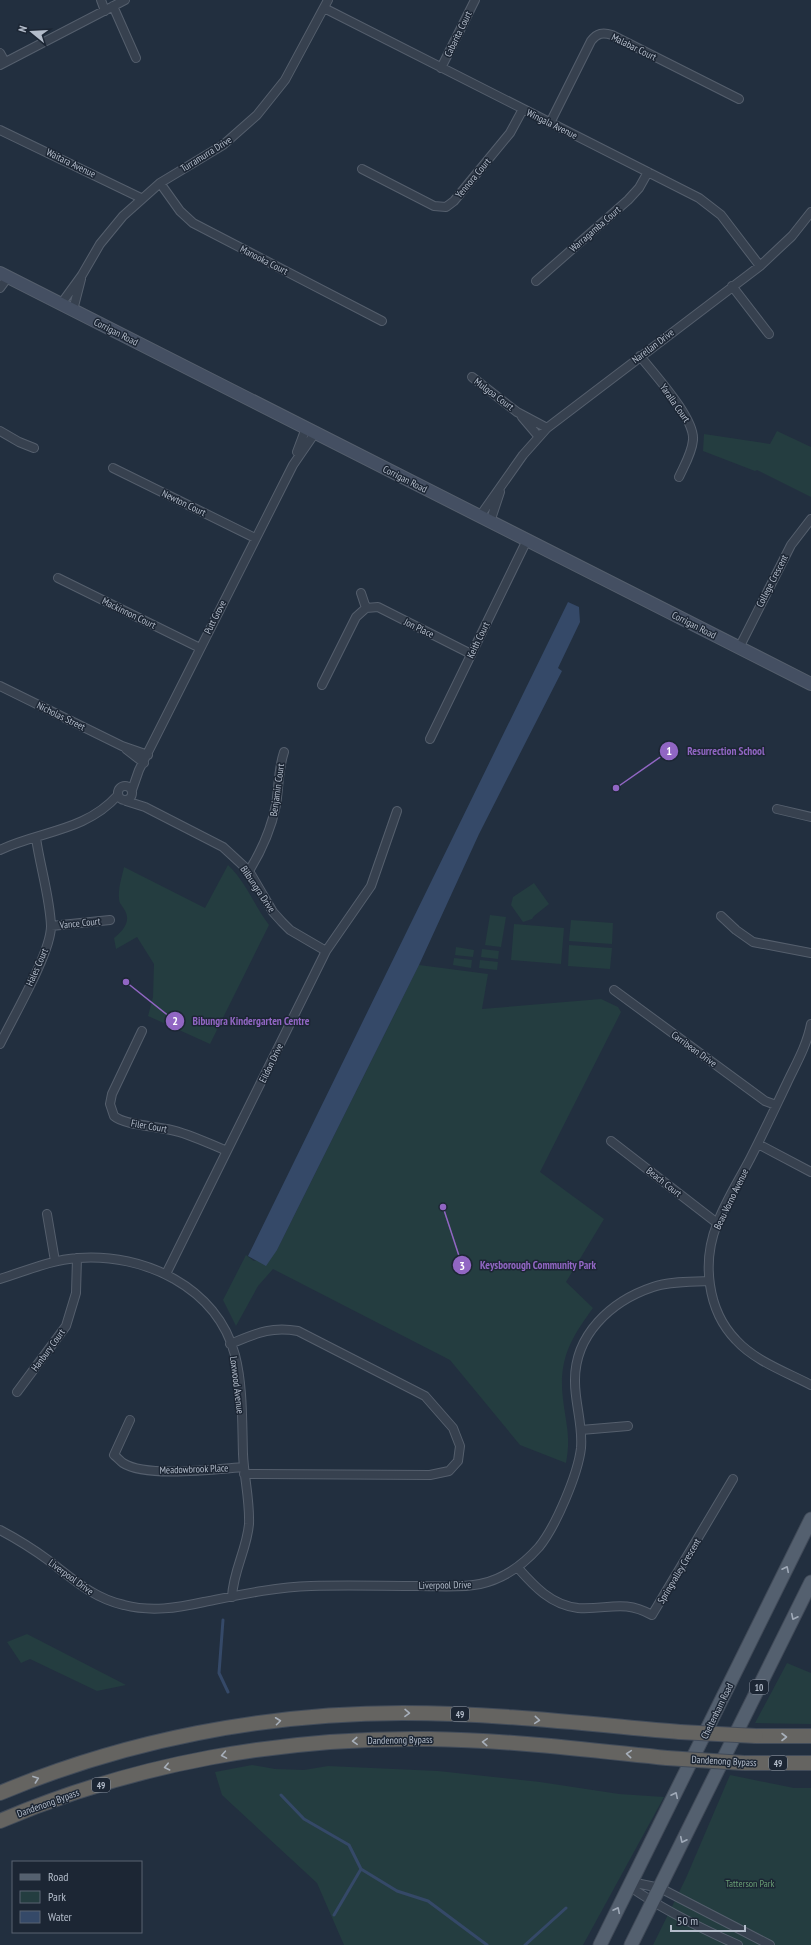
<svg xmlns="http://www.w3.org/2000/svg" width="811" height="1945" viewBox="0 0 811 1945" font-family="'PT Sans Narrow',sans-serif">
<style>
.green{fill:#243d40}
.water{fill:#354968}
.lines{fill:none;stroke-linecap:round;stroke-linejoin:round}
.stream{stroke:#354968;stroke-width:3}
.minor-casing{stroke:#555f6d;stroke-width:10}
.secondary-casing{stroke:#555f6d;stroke-width:14}
.primary-casing{stroke:#404a58;stroke-width:15}
.trunk-casing{stroke:#424c5a;stroke-width:16}
.minor{stroke:#37414f;stroke-width:8}
.secondary{stroke:#444f62;stroke-width:12}
.primary{stroke:#54606f;stroke-width:13}
.trunk{stroke:#656461;stroke-width:14}
.trunk-bridge-casing{stroke:#424c5a;stroke-width:16;stroke-linecap:butt}
.trunk-bridge{stroke:#656461;stroke-width:14}
.oneway{stroke:#a0aab8}
.oneway2{stroke:#a7afba}
.labels{text-anchor:middle;dominant-baseline:central;stroke-width:3;stroke-linejoin:round;paint-order:stroke}
.shield{fill:#1c2634;stroke:#868f9d;stroke-width:1}
.shield-label{font-size:9px;font-weight:bold;fill:#b3bcca}
.street-label{font-size:10px;fill:#b3bcca;stroke:#1c2634}
.park-label{font-size:10px;fill:#689d74;stroke:#1c2634}
.leader{fill:none;stroke:#9166c3;stroke-width:1.5}
.callout-dot{fill:#9166c3;stroke:#1c2634;stroke-width:1.5}
.mark-label{font-size:12px;text-anchor:middle;font-weight:bold;fill:#fff}
.callout-label{font-size:11px;text-anchor:middle;font-weight:bold;fill:#9166c3;stroke:#1c2634;stroke-width:3;stroke-linejoin:round;paint-order:stroke}
</style>
<rect width="100%" height="100%" fill="#222f3f"/>
<path class="green" d="M 777,431 L 811,447 L 811,497 L 757,470 L 755,471 L 703,451 L 704,434 L 770,444 Z
M 228,865 C 246,882 254,905 269,925 L 210,1044 L 148,1016 L 153,997 L 154,964 L 137,937 L 116,949 L 114,938 C 123,931 132,921 124,909 C 122,905 119,904 119,898 C 118,888 122,877 124,867 L 205,908 Z
M 534,883 L 549,904 L 534,916 L 532,919 L 523,922 L 511,905 L 513,897 Z
M 490,915 L 506,917 L 501,947 L 485,945 Z
M 571,920 L 613,923 L 612,944 L 569,941 Z
M 514,924 L 564,928 L 561,964 L 511,960 Z
M 569,945 L 612,948 L 610,969 L 568,966 Z
M 456,947 L 474,950 L 473,957 L 455,955 Z
M 482,949 L 499,951 L 498,959 L 481,957 Z
M 454,958 L 472,960 L 471,968 L 453,965 Z
M 480,960 L 498,962 L 497,970 L 479,968 Z
M 419,965 L 488,974 L 482,1009 L 601,999 L 618,1007 L 621,1012 L 540,1172 L 604,1219 L 566,1282 L 593,1308 C 571,1338 558,1360 563,1399 C 566,1425 571,1436 566,1463 L 520,1445 L 450,1360 L 273,1269 L 258,1286 L 236,1326 L 223,1300 L 246,1255 L 254,1261 L 277,1250 Z
M 27,1634 L 126,1685 L 97,1691 L 30,1659 L 21,1663 L 7,1642 Z
M 787,1663 L 811,1673 L 811,1724 L 755,1723 Z
M 252,1765 L 275,1769 L 304,1770 L 328,1766 L 438,1771 L 540,1782 L 619,1794 L 664,1797 L 583,1945 L 344,1945 L 317,1883 L 222,1795 L 215,1772 Z
M 730,1775 L 794,1788 L 811,1788 L 811,1945 L 653,1945 L 686,1878 Z"/>
<path class="water" d="M 568,602 L 579,607 L 580,622 L 558,668 L 562,671 L 479,834 L 419,965 L 277,1250 L 266,1266 L 248,1256 Z"/>
<g class="lines">
<path class="stream" d="M 223,1620 L 219,1673 L 228,1692
M 281,1795 L 304,1819 L 349,1845 L 361,1869 L 397,1891 L 428,1901 L 487,1945
M 334,1915 L 361,1869
M 525,1945 L 566,1908"/>
<g class="minor-casing">
<path id="minor" d="M 101,0 L 105,11
M 113,6 L 136,58
M 324,8 L 699,198 L 721,215 L 760,266
M 0,53 L 5,62
M 0,65 L 125,0
M 441,68 L 475,0
M 550,123 L 591,41 C 597,33 603,32 612,35 L 739,99
M 0,130 L 141,198
M 362,169 L 434,206 L 446,207 L 454,201 L 510,133 L 523,109
M 160,183 L 180,211 L 193,223 L 382,321
M 536,281 L 628,200 L 639,188 L 648,172
M 732,286 L 769,334
M 0,288 L 8,277
M 61,304 L 82,275 L 100,244 L 123,216 L 160,183 L 223,145 L 257,115 L 285,80 L 328,0
M 73,310 L 81,279
M 640,356 C 654,374 695,418 693,440 C 692,453 684,466 679,477
M 472,377 L 517,412 L 547,428
M 522,417 L 539,437
M 0,431 L 19,442 L 34,448
M 297,452 L 306,428
M 113,468 L 255,538
M 480,516 L 523,455 L 547,428 L 760,266 L 792,236 L 811,212
M 490,522 L 500,492
M 58,578 L 200,648
M 361,593 L 366,608
M 739,648 L 791,545 L 811,519
M 322,685 L 356,617 L 366,608 L 378,607 L 471,654
M 0,686 L 122,746 L 148,755
M 430,739 L 527,540
M 126,749 L 144,763
M118 793a7 7 0 1 1 14 0a7 7 0 1 1-14 0Z
M 132,790 L 139,770 L 293,465 L 315,433
M 126,801 L 145,807 L 223,847 L 249,871 L 273,912 L 282,922 L 290,930 L 326,951
M 777,809 L 811,817
M 0,850 C 39,831 85,832 118,795
M 249,871 C 262,850 271,830 276,805 C 279,787 278,770 284,752
M 721,916 L 736,930 L 753,942 L 811,953
M 51,926 L 110,920
M 614,990 L 765,1101 L 776,1105
M 811,1024 C 807,1045 796,1064 787,1083 C 775,1108 763,1134 750,1159 C 739,1180 725,1202 717,1224 C 702,1262 707,1310 736,1340 C 755,1361 786,1372 811,1385
M 142,1031 L 112,1094 L 110,1104 L 114,1116 C 125,1126 162,1126 179,1132 C 195,1137 211,1144 227,1151
M 0,1044 C 13,1017 51,953 51,926 C 50,898 40,866 36,838
M 611,1141 L 717,1223
M 758,1144 L 811,1172
M 47,1214 L 55,1261
M 166,1274 L 326,951 L 371,886 L 397,811
M 0,1279 C 26,1271 50,1260 78,1258 C 144,1253 217,1287 235,1355 C 243,1386 242,1422 243,1454 C 244,1477 250,1501 249,1524 C 247,1549 233,1571 232,1597
M 230,1344 C 255,1334 270,1326 298,1331 L 425,1396 L 453,1428 L 460,1446 L 458,1461 L 449,1471 L 430,1475 L 244,1474
M 17,1392 L 66,1326 L 76,1293 L 77,1258
M 130,1420 L 114,1455 C 117,1457 120,1461 123,1463 C 146,1478 216,1469 244,1467
M 581,1430 L 628,1426
M 0,1530 C 17,1539 33,1549 48,1560 C 73,1579 93,1598 124,1605 C 151,1612 177,1608 204,1602 C 239,1595 275,1587 311,1586 C 347,1585 383,1586 419,1586 C 439,1586 461,1588 480,1584 C 504,1579 523,1565 539,1547 C 556,1526 578,1474 581,1448 C 583,1425 575,1404 575,1382 C 574,1335 611,1301 653,1287 C 670,1281 691,1282 709,1281
M 518,1568 C 534,1586 551,1605 578,1608 C 608,1610 623,1599 652,1615 L 733,1479
M 631,1882 L 660,1888 L 770,1945
M 629,1886 C 663,1910 700,1928 738,1945"/>
</g>
<g class="secondary-casing">
<path id="secondary" d="M 0,273 L 811,684"/>
</g>
<g class="primary-casing">
<path id="primary" d="M 600,1945 L 811,1519
M 631,1945 L 811,1582"/>
</g>
<g class="trunk-casing">
<path id="trunk" d="M 756,1736 L 811,1736
M 744,1763 L 811,1763
M 0,1793 C 126,1740 266,1713 403,1713 C 495,1713 588,1724 680,1732
M 0,1821 C 135,1763 283,1737 429,1739 C 509,1740 588,1750 667,1758"/>
</g>
<use href="#minor" class="minor"/>
<use href="#secondary" class="secondary"/>
<use href="#primary" class="primary"/>
<use href="#trunk" class="trunk"/>
<g class="trunk-bridge-casing">
<path id="trunk-bridge" d="M 680,1732 L 756,1736
M 667,1758 L 744,1763"/>
</g>
<use href="#trunk-bridge" class="trunk-bridge"/>
</g>
<defs><path id="oneway-chevron" d="M-2-3.5L2.5 0L-2 3.5" fill="none" stroke-width="1.6" stroke-linecap="round" stroke-linejoin="round"/></defs>
<g class="oneway">
<use href="#oneway-chevron" transform="translate(786 1569) rotate(-64)"/>
<use href="#oneway-chevron" transform="translate(794 1617) rotate(116)"/>
<use href="#oneway-chevron" transform="translate(675 1795) rotate(-64)"/>
<use href="#oneway-chevron" transform="translate(683 1840) rotate(116)"/>
<use href="#oneway-chevron" transform="translate(617 1910) rotate(-64)"/>
</g>
<g class="oneway2">
<use href="#oneway-chevron" transform="translate(407 1713) rotate(1)"/>
<use href="#oneway-chevron" transform="translate(537 1720) rotate(5)"/>
<use href="#oneway-chevron" transform="translate(278 1721) rotate(-7)"/>
<use href="#oneway-chevron" transform="translate(784 1737)"/>
<use href="#oneway-chevron" transform="translate(355 1741) rotate(177)"/>
<use href="#oneway-chevron" transform="translate(485 1742) rotate(-176)"/>
<use href="#oneway-chevron" transform="translate(629 1754) rotate(-175)"/>
<use href="#oneway-chevron" transform="translate(224 1755) rotate(170)"/>
<use href="#oneway-chevron" transform="translate(167 1767) rotate(167)"/>
<use href="#oneway-chevron" transform="translate(36 1779) rotate(-20)"/>
</g>
<g class="labels">
<g class="shield">
<rect x="750" y="1680" width="18" height="14" rx="3"/>
<rect x="451" y="1707" width="18" height="14" rx="3"/>
<rect x="769" y="1756" width="18" height="14" rx="3"/>
<rect x="92" y="1778" width="18" height="14" rx="3"/>
</g>
<g class="shield-label">
<text x="759" y="1687">10</text>
<text x="460" y="1714">49</text>
<text x="778" y="1763">49</text>
<text x="101" y="1785">49</text>
</g>
<g class="street-label">
<text transform="translate(458 34) rotate(-64)">Cabarita Court</text>
<text transform="translate(634 47) rotate(26)">Malabar Court</text>
<text transform="translate(552 124) rotate(26)">Wingala Avenue</text>
<text transform="translate(206 154) rotate(-32)">Turramurra Drive</text>
<text transform="translate(71 163) rotate(26)">Waitara Avenue</text>
<text transform="translate(473 178) rotate(-50)">Yennora Court</text>
<text transform="translate(595 229) rotate(-41)">Warragamba Court</text>
<text transform="translate(264 260) rotate(27)">Manooka Court</text>
<text transform="translate(116 332) rotate(27)">Corrigan Road</text>
<text transform="translate(653 346) rotate(-37)">Narellan Drive</text>
<text transform="translate(494 394) rotate(37)">Mulgoa Court</text>
<text transform="translate(675 403) rotate(55)">Yaralla Court</text>
<text transform="translate(405 479) rotate(27)">Corrigan Road</text>
<text transform="translate(184 503) rotate(26)">Newton Court</text>
<text transform="translate(772 581) rotate(-63)">College Crescent</text>
<text transform="translate(129 613) rotate(26)">Mackinnon Court</text>
<text transform="translate(215 617) rotate(-63)">Putt Grove</text>
<text transform="translate(694 625) rotate(27)">Corrigan Road</text>
<text transform="translate(419 628) rotate(26)">Jon Place</text>
<text transform="translate(478 640) rotate(-64)">Keith Court</text>
<text transform="translate(61 716) rotate(26)">Nicholas Street</text>
<text transform="translate(277 790) rotate(-82)">Benjamin Court</text>
<text transform="translate(258 889) rotate(56)">Bilbungra Drive</text>
<text transform="translate(80 923) rotate(-6)">Vance Court</text>
<text transform="translate(37 967) rotate(-66)">Hales Court</text>
<text transform="translate(694 1049) rotate(36)">Carribean Drive</text>
<text transform="translate(271 1063) rotate(-64)">Eildon Drive</text>
<text transform="translate(149 1126) rotate(10)">Filer Court</text>
<text transform="translate(664 1182) rotate(38)">Beach Court</text>
<text transform="translate(731 1199) rotate(-64)">Beau Vorno Avenue</text>
<text transform="translate(48 1350) rotate(-54)">Hanbury Court</text>
<text transform="translate(237 1385) rotate(83)">Loxwood Avenue</text>
<text transform="translate(194 1469) rotate(-2)">Meadowbrook Place</text>
<text transform="translate(679 1571) rotate(-59)">Springvalley Crescent</text>
<text transform="translate(71 1577) rotate(36)">Liverpool Drive</text>
<text transform="translate(445 1585) rotate(-1)">Liverpool Drive</text>
<text transform="translate(717 1711) rotate(-64)">Cheltenham Road</text>
<text transform="translate(400 1740) rotate(-1)">Dandenong Bypass</text>
<text transform="translate(724 1761) rotate(3)">Dandenong Bypass</text>
<text transform="translate(48 1803) rotate(-20)">Dandenong Bypass</text>
</g>
<g class="park-label">
<text x="750" y="1883">Tatterson Park</text>
</g>
</g>
<path class="leader" d="M616 788L669 751M126 982L175 1021M443 1207L462 1265"/>
<g class="callout-dot">
<circle cx="616" cy="788" r="4"/>
<circle cx="126" cy="982" r="4"/>
<circle cx="443" cy="1207" r="4"/>
<circle cx="669" cy="751" r="10"/>
<circle cx="175" cy="1021" r="10"/>
<circle cx="462" cy="1265" r="10"/>
</g>
<g class="mark-label">
<text x="669" y="755">1</text>
<text x="175" y="1025">2</text>
<text x="462" y="1270">3</text>
</g>
<g class="callout-label">
<text x="726" y="755">Resurrection School</text>
<text x="251" y="1025">Bibungra Kindergarten Centre</text>
<text x="538" y="1269">Keysborough Community Park</text>
</g>
<rect x="12" y="1861" width="130" height="72" fill="#1c2634" stroke="#586270"/>
<rect x="20" y="1874" width="20" height="6" fill="#54606f" stroke="#586270"/>
<text x="48" y="1881" font-size="12" fill="#b3bcca">Road</text>
<rect x="20" y="1891" width="20" height="12" fill="#243d40" stroke="#586270"/>
<text x="48" y="1901" font-size="12" fill="#b3bcca">Park</text>
<rect x="20" y="1911" width="20" height="12" fill="#354968" stroke="#586270"/>
<text x="48" y="1921" font-size="12" fill="#b3bcca">Water</text>
<g transform="translate(32 32) rotate(288)" stroke="#1c2634" stroke-width="3" paint-order="stroke">
<path d="M0-3L7 15L0 10L-7 15Z" fill="#b3bcca"/>
<text y="-6" font-size="11" font-weight="bold" text-anchor="middle" fill="#b3bcca">N</text>
</g>
<path d="M671 1925v6h74v-6" fill="none" stroke="#b3bcca" stroke-width="2"/>
<text x="677" y="1925" font-size="12" fill="#b3bcca" stroke="#1c2634" stroke-width="3" paint-order="stroke">50 m</text>
</svg>
